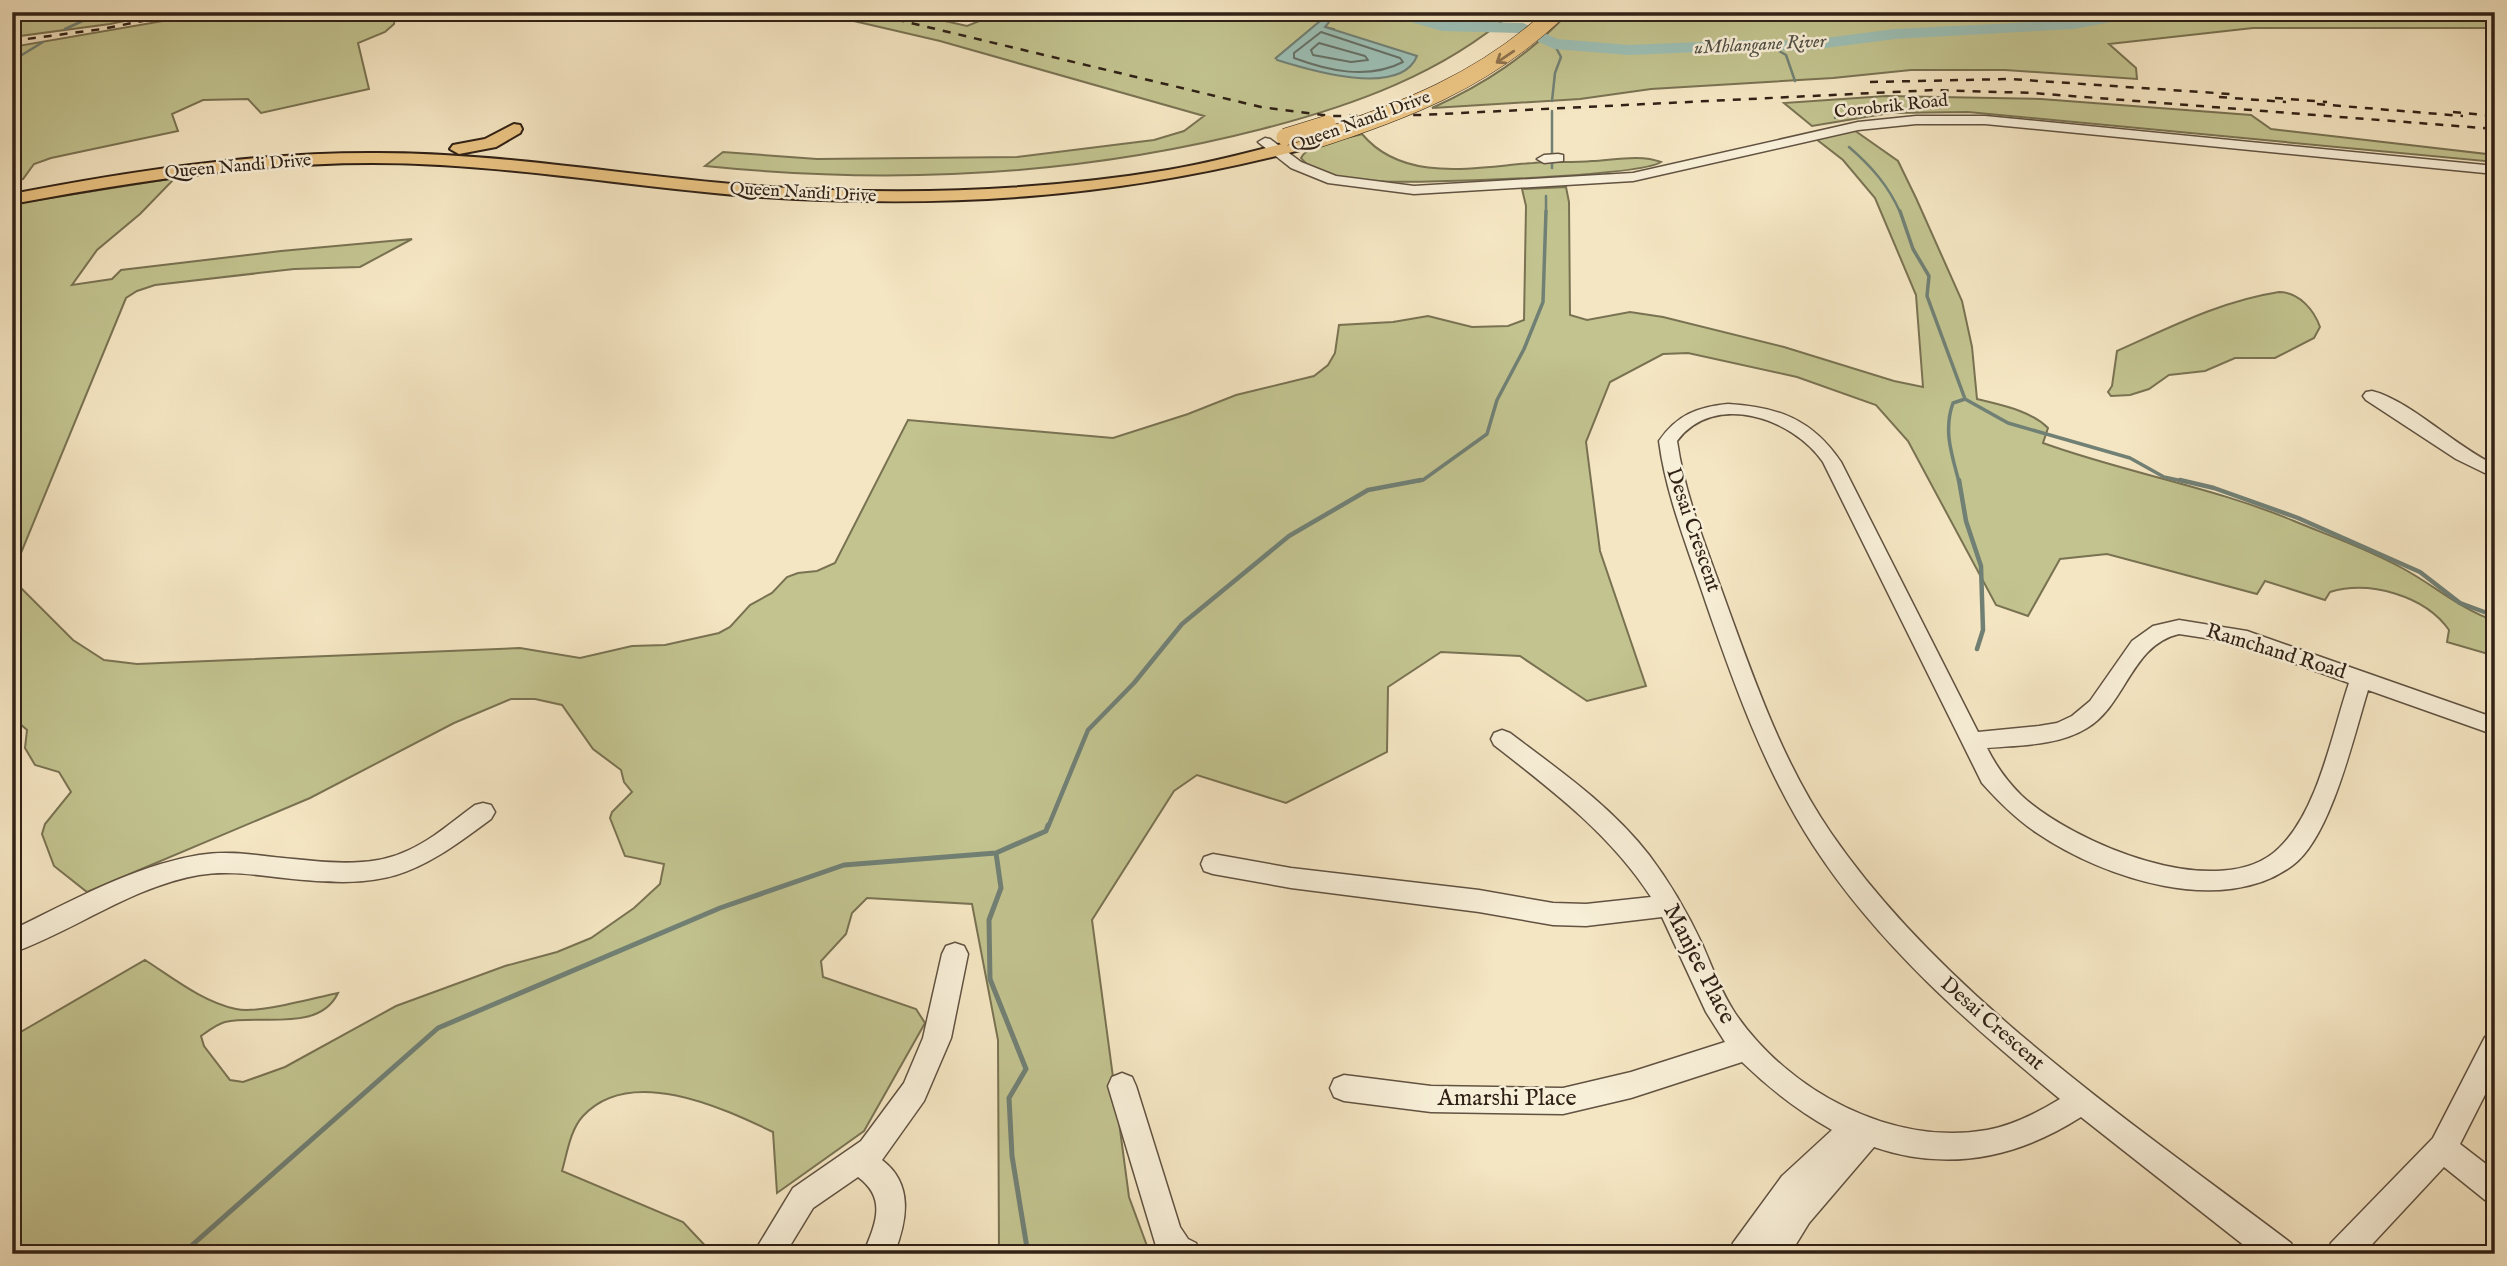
<svg xmlns="http://www.w3.org/2000/svg" width="2507" height="1266" viewBox="0 0 2507 1266" font-family="'IM FELL English',serif">
<style>
.green{fill:#c2c38f;stroke:#797252;stroke-width:2}
.water{fill:#9cbfb5;stroke:#718075;stroke-width:2}
.lines{fill:none;stroke-linecap:round;stroke-linejoin:round}
.shore{stroke:#667066;stroke-width:2}
.stream-far3{stroke:#718075;stroke-width:2.5}
.stream-far2{stroke:#718075;stroke-width:3.5}
.stream-far1{stroke:#718075;stroke-width:4.5}
.stream{stroke:#718075;stroke-width:5}
.river{fill:#9cbfb5;fill-rule:evenodd}
.minor-casing{stroke:#615241;stroke-width:3}
.major-casing{stroke:#302116;stroke-width:4}
.minor{fill:#f8efd8;fill-rule:evenodd}
.major{fill:#eac382;fill-rule:evenodd}
.rail{stroke:#302116;stroke-width:2.5;stroke-dasharray:8 8;stroke-linecap:butt}
.major-bridge-casing{stroke:#302116;stroke-width:18;stroke-linecap:butt}
.major-bridge{stroke:#eac382;stroke-width:17}
.oneway{stroke:#8d724c}
.labels{text-anchor:middle;dominant-baseline:central;stroke-width:5;stroke-linejoin:round;paint-order:stroke}
.far-street-label{font-size:18px;fill:#302116;stroke:#f8efd8}
.far-water-label{font-size:19px;font-style:italic;fill:#505046;stroke:#f8efd8}
.street-label{font-size:21px;fill:#302116;stroke:#f8efd8}
.near-street-label{font-size:24px;fill:#302116;stroke:#f8efd8}
</style>
<rect width="100%" height="100%" fill="#f5e6c3"/>
<filter id="stains"><feTurbulence type="fractalNoise" baseFrequency=".00286" numOctaves="4"/><feColorMatrix values="0 0 0 0 .2 0 0 0 0 .09 0 0 0 0 .02 0 0 0 .5 -.17"/></filter>
<radialGradient id="worn" r=".72"><stop offset=".6" stop-color="#630" stop-opacity="0"/><stop offset="1" stop-color="#630" stop-opacity=".3"/></radialGradient>
<path class="green" d="M 12,12 L 168,12 L 110,24 L 12,37 Z
M 215,12 L 395,12 L 394,24 L 385,32 L 358,43 L 369,89 L 261,113 L 248,99 L 203,100 L 172,114 L 178,131 L 51,158 L 34,164 L 23,179 L 12,181 L 12,47 Z
M 815,12 L 905,12 L 967,26 L 1002,12 L 1331,12 L 1276,58 L 1357,77 L 1334,29 L 1325,27 L 1337,12 L 1513,12 C 1442,74 1352,106 1262,129 C 1080,176 891,185 705,166 L 723,152 L 817,159 L 1017,157 L 1154,140 L 1184,131 L 1204,116 L 940,41 Z
M 1569,12 L 2495,12 L 2495,28 L 2253,28 L 2109,44 L 2136,68 L 2137,79 L 2005,70 L 1911,70 L 1833,78 L 1651,89 L 1580,99 L 1432,108 C 1485,84 1529,55 1569,12 Z
M 1886,96 L 2041,99 L 2251,115 L 2271,129 L 2495,155 L 2495,162 L 1968,112 L 1890,113 L 1812,126 L 1784,103 Z
M 1854,130 L 1898,161 L 1916,198 L 1962,301 L 1972,347 L 1977,399 C 2000,405 2030,410 2048,428 L 2043,443 C 2126,473 2213,487 2294,521 C 2330,536 2368,549 2402,568 C 2434,585 2460,609 2495,621 L 2495,656 L 2447,642 L 2449,630 C 2425,596 2370,580 2330,592 L 2325,600 L 2265,581 L 2257,594 L 2107,554 L 2060,559 L 2028,616 L 1996,605 L 1908,441 L 1876,405 L 1797,377 L 1688,353 L 1663,354 L 1610,382 L 1586,442 L 1600,551 L 1646,686 L 1587,701 L 1520,656 L 1441,652 L 1388,687 L 1387,752 L 1286,803 L 1197,775 L 1174,791 L 1092,920 L 1129,1197 L 1150,1254 L 999,1254 L 998,1040 L 972,904 L 867,898 L 852,913 L 846,934 L 821,961 L 823,977 L 916,1009 L 925,1023 L 864,1131 L 777,1193 L 773,1132 C 721,1107 630,1065 583,1116 C 570,1130 567,1154 562,1171 L 683,1222 L 713,1254 L 12,1254 L 12,1037 L 145,960 C 173,978 203,1002 236,1009 C 259,1014 313,998 338,993 C 319,1033 260,1014 225,1022 C 217,1024 208,1031 201,1036 L 204,1046 L 230,1080 L 243,1082 L 285,1067 L 396,1006 L 505,966 L 557,952 L 591,938 L 634,908 L 660,884 L 664,864 L 625,856 L 610,818 L 612,812 L 632,792 L 624,782 L 621,770 L 593,749 L 562,705 L 535,699 L 511,699 L 454,723 L 310,798 L 87,892 L 54,866 L 42,834 L 45,824 L 71,792 L 59,772 L 35,765 L 25,748 L 27,730 L 19,723 L 12,722 L 12,204 L 175,178 L 140,214 L 97,250 L 72,285 L 112,279 L 121,270 L 281,251 L 412,239 L 360,267 L 294,269 L 155,285 L 137,291 L 126,298 L 16,565 L 21,588 L 73,640 L 104,660 L 137,664 L 520,648 L 580,658 L 632,646 L 665,645 L 719,633 L 730,627 L 750,605 L 772,593 L 787,577 L 798,573 L 817,571 L 835,563 L 908,420 L 1113,438 L 1188,414 L 1236,395 L 1314,376 L 1328,365 L 1335,353 L 1339,325 L 1393,322 L 1428,316 L 1472,327 L 1508,326 L 1524,320 L 1526,206 L 1522,189 L 1566,187 L 1569,202 L 1570,315 L 1587,320 L 1630,312 L 1663,317 L 1784,347 L 1894,381 L 1923,387 L 1916,295 L 1875,198 L 1843,160 L 1816,139 Z
M 1362,134 C 1404,184 1476,167 1533,163 C 1553,161 1572,163 1592,161 C 1613,160 1641,154 1661,162 C 1638,177 1409,184 1371,181 C 1351,179 1314,175 1301,158 C 1309,142 1345,139 1362,134 Z
M 2279,292 C 2299,292 2314,310 2320,327 L 2314,338 L 2275,358 L 2235,358 L 2205,371 L 2169,375 L 2149,389 L 2130,395 L 2111,396 L 2108,392 L 2112,386 L 2117,351 C 2171,327 2221,301 2279,292 Z"/>
<path class="water" d="M 1331,12 L 1337,12 L 1325,27 L 1417,56 C 1400,98 1309,70 1277,60 L 1276,58 Z"/>
<g class="lines">
<path class="shore" d="M 1321,32 L 1400,58 L 1403,62 C 1368,80 1329,71 1294,58 L 1294,53 Z
M 1319,43 L 1365,56 L 1368,60 L 1351,62 L 1313,55 L 1311,50 Z"/>
<path class="stream-far3" d="M 65,29 L 102,12
M 1754,45 L 1772,47 L 1786,55 L 1795,81
M 12,61 L 43,42
M 1552,101 L 1555,73 L 1561,57 L 1554,44
M 1552,111 L 1552,168
M 1835,118 L 1836,106
M 1849,147 C 1871,166 1888,185 1900,212
M 1546,212 L 1546,196"/>
<path class="stream-far2" d="M 1900,211 L 1913,249 L 1929,276 L 1927,296 L 1965,399 L 2008,423 L 2130,458 L 2164,477 L 2187,482
M 1411,482 L 1423,480 L 1487,434 L 1497,400 L 1524,349 L 1543,302 L 1546,211
M 1959,482 C 1952,455 1943,431 1953,403 L 1965,399"/>
<path class="stream-far1" d="M 1959,480 L 1966,521 L 1981,566 L 1983,630 L 1977,649
M 2180,480 L 2214,488 L 2298,518 L 2420,572 L 2460,603 L 2495,616
M 1048,827 L 1088,730 L 1134,683 L 1182,624 L 1289,536 L 1368,490 L 1421,480"/>
<path class="stream" d="M 996,853 L 1001,888 L 989,920 L 990,979 L 1026,1069 L 1009,1098 L 1012,1156 L 1028,1254
M 182,1254 L 438,1028 L 720,908 L 844,865 L 996,853 L 1046,831 L 1048,825"/>
<path class="river" d="M 1397,12 L 1417,12 L 1443,21 L 1523,23 L 1557,39 L 1629,45 L 1750,40 L 1802,41 L 1895,29 L 2074,20 L 2106,12 L 2125,12 L 2111,22 L 2074,29 L 1895,39 L 1802,51 L 1750,50 L 1629,55 L 1554,49 L 1520,33 L 1442,31 L 1411,22 Z"/>
<g class="minor-casing">
<path id="minor" d="M 1916,116 L 1985,116 L 2495,166 L 2495,174 L 1985,124 L 1916,124 L 1858,130 L 1633,181 L 1414,194 L 1328,183 L 1291,168 L 1258,142 L 1265,138 L 1270,139 L 1301,162 L 1336,176 L 1414,186 L 1633,173 L 1858,122 Z
M 1558,154 L 1563,155 L 1563,161 L 1544,163 L 1537,159 L 1544,155 Z
M 2372,391 C 2409,400 2456,447 2495,465 L 2495,478 L 2456,459 L 2366,400 L 2363,396 L 2366,392 Z
M 1728,404 C 1778,407 1812,419 1841,462 L 1978,732 L 2039,726 L 2057,723 L 2072,716 L 2090,701 L 2132,641 L 2153,626 L 2179,620 L 2247,631 L 2495,718 L 2495,735 L 2368,690 C 2354,735 2331,837 2293,865 C 2223,918 2103,878 2037,833 C 2016,819 1999,802 1982,783 L 1823,462 C 1793,418 1714,391 1677,441 C 1685,498 1709,554 1728,608 C 1756,685 1784,765 1831,833 C 1943,996 2134,1124 2291,1243 L 2295,1254 L 2255,1254 L 2081,1117 C 2017,1158 1947,1172 1874,1147 L 1809,1223 L 1790,1254 L 1729,1254 L 1733,1243 L 1782,1176 L 1832,1130 C 1798,1111 1770,1089 1742,1062 L 1631,1098 L 1563,1114 L 1431,1112 L 1344,1101 L 1334,1097 L 1330,1088 L 1334,1079 L 1344,1075 L 1431,1086 L 1563,1088 L 1631,1072 L 1725,1042 L 1706,1012 L 1662,917 L 1586,926 L 1553,925 L 1479,912 L 1291,888 L 1213,874 L 1204,871 L 1201,864 L 1204,857 L 1213,854 L 1291,868 L 1479,890 L 1553,903 L 1586,904 L 1651,897 C 1610,834 1553,791 1494,745 L 1491,739 L 1494,733 L 1502,730 L 1510,733 C 1559,770 1611,806 1649,855 C 1671,884 1688,914 1703,946 C 1713,969 1721,992 1735,1013 C 1788,1091 1892,1147 1987,1130 C 2013,1125 2037,1113 2060,1099 C 1969,1024 1878,945 1813,845 C 1765,771 1735,687 1706,603 C 1689,551 1666,496 1659,441 C 1677,415 1697,407 1728,404 ZM 2179,634 L 2238,643 L 2349,683 C 2332,733 2318,811 2279,848 C 2220,906 2071,842 2021,795 C 2006,780 1996,766 1987,748 C 2020,745 2058,746 2087,728 C 2126,705 2131,645 2179,634 Z
M 483,803 L 491,805 L 495,812 L 491,819 C 411,879 386,889 284,878 C 256,875 227,870 199,875 C 131,887 76,930 12,953 L 12,930 C 72,901 133,866 199,855 C 227,850 255,855 283,858 C 324,862 371,869 409,850 C 433,839 453,821 475,805 Z
M 955,943 L 964,946 L 968,954 L 951,1038 L 924,1101 L 882,1160 C 914,1184 907,1221 894,1254 L 863,1254 C 875,1225 888,1199 858,1177 L 813,1208 L 785,1254 L 753,1254 L 793,1188 L 861,1141 L 904,1083 L 923,1038 L 942,954 L 946,946 Z
M 2495,1034 L 2495,1075 L 2460,1144 L 2495,1171 L 2495,1204 L 2485,1200 L 2444,1167 L 2363,1254 L 2327,1254 L 2331,1243 L 2433,1138 L 2485,1037 Z
M 1122,1073 L 1132,1077 L 1136,1086 L 1180,1227 L 1188,1239 L 1196,1243 L 1200,1254 L 1162,1254 L 1156,1246 L 1108,1086 L 1112,1077 Z"/>
</g>
<g class="major-casing">
<path id="major" d="M 514,124 L 520,125 L 522,129 L 520,133 L 496,147 L 459,154 L 450,149 L 453,145 L 485,139 Z
M 1309,137 L 1315,138 L 1318,142 L 1315,146 C 1121,198 947,210 747,196 C 622,186 498,163 372,163 C 251,163 131,182 12,204 L 12,194 C 131,171 250,153 370,153 C 495,152 619,175 743,185 C 885,196 1028,193 1168,170 C 1216,162 1262,149 1309,137 Z"/>
</g>
<use href="#minor" class="minor"/>
<use href="#major" class="major"/>
<path class="rail" d="M 865,12 L 1261,107 L 1331,116 L 1420,115 L 1935,90 L 2033,93 L 2495,129
M 12,41 L 102,29 L 188,12
M 1870,82 L 2010,79 L 2230,94
M 2219,97 L 2286,102
M 2275,98 L 2327,102
M 2317,104 L 2463,116
M 2453,112 L 2495,116"/>
<g class="major-bridge-casing">
<path id="major-bridge" d="M 1285,137 L 1327,124
M 1309,142 C 1403,112 1484,81 1557,12"/>
</g>
<use href="#major-bridge" class="major-bridge"/>
</g>
<defs><path id="oneway-shaft" d="M-6 0H5M1.5-3L5.5 0L1.5 3" fill="none" stroke-width="1.6" stroke-linecap="round" stroke-linejoin="round" transform="scale(1.75)"/></defs>
<use class="oneway" href="#oneway-shaft" transform="translate(1505 57) rotate(146)"/>
<g class="labels">
<g class="far-street-label">
<text transform="translate(1891 107) rotate(-6)">Corobrik Road</text>
<text transform="translate(1361 122) rotate(-20)">Queen Nandi Drive</text>
<text transform="translate(238 167) rotate(-5)">Queen Nandi Drive</text>
<text transform="translate(803 193) rotate(3)">Queen Nandi Drive</text>
</g>
<g class="far-water-label">
<text transform="translate(1760 45) rotate(-3)">uMhlangane River</text>
</g>
<g class="street-label">
<text transform="translate(1693 530) rotate(71)">Desai Crescent</text>
<text transform="translate(2276 652) rotate(17)">Ramchand Road</text>
<text transform="translate(1992 1024) rotate(41)">Desai Crescent</text>
</g>
<g class="near-street-label">
<text transform="translate(1699 964) rotate(63)">Manjee Place</text>
<text x="1507" y="1098">Amarshi Place</text>
</g>
</g>
<rect width="2507" height="1266" fill="none" stroke="#f5e6c3" stroke-width="42"/>
<rect x="14" y="14" width="2479" height="1238" fill="none" stroke="#302116" stroke-width="3.5"/>
<rect x="21" y="21" width="2465" height="1224" fill="none" stroke="#302116" stroke-width="2"/>
<rect width="100%" height="100%" filter="url(#stains)"/>
<rect width="100%" height="100%" fill="url(#worn)"/>
</svg>
